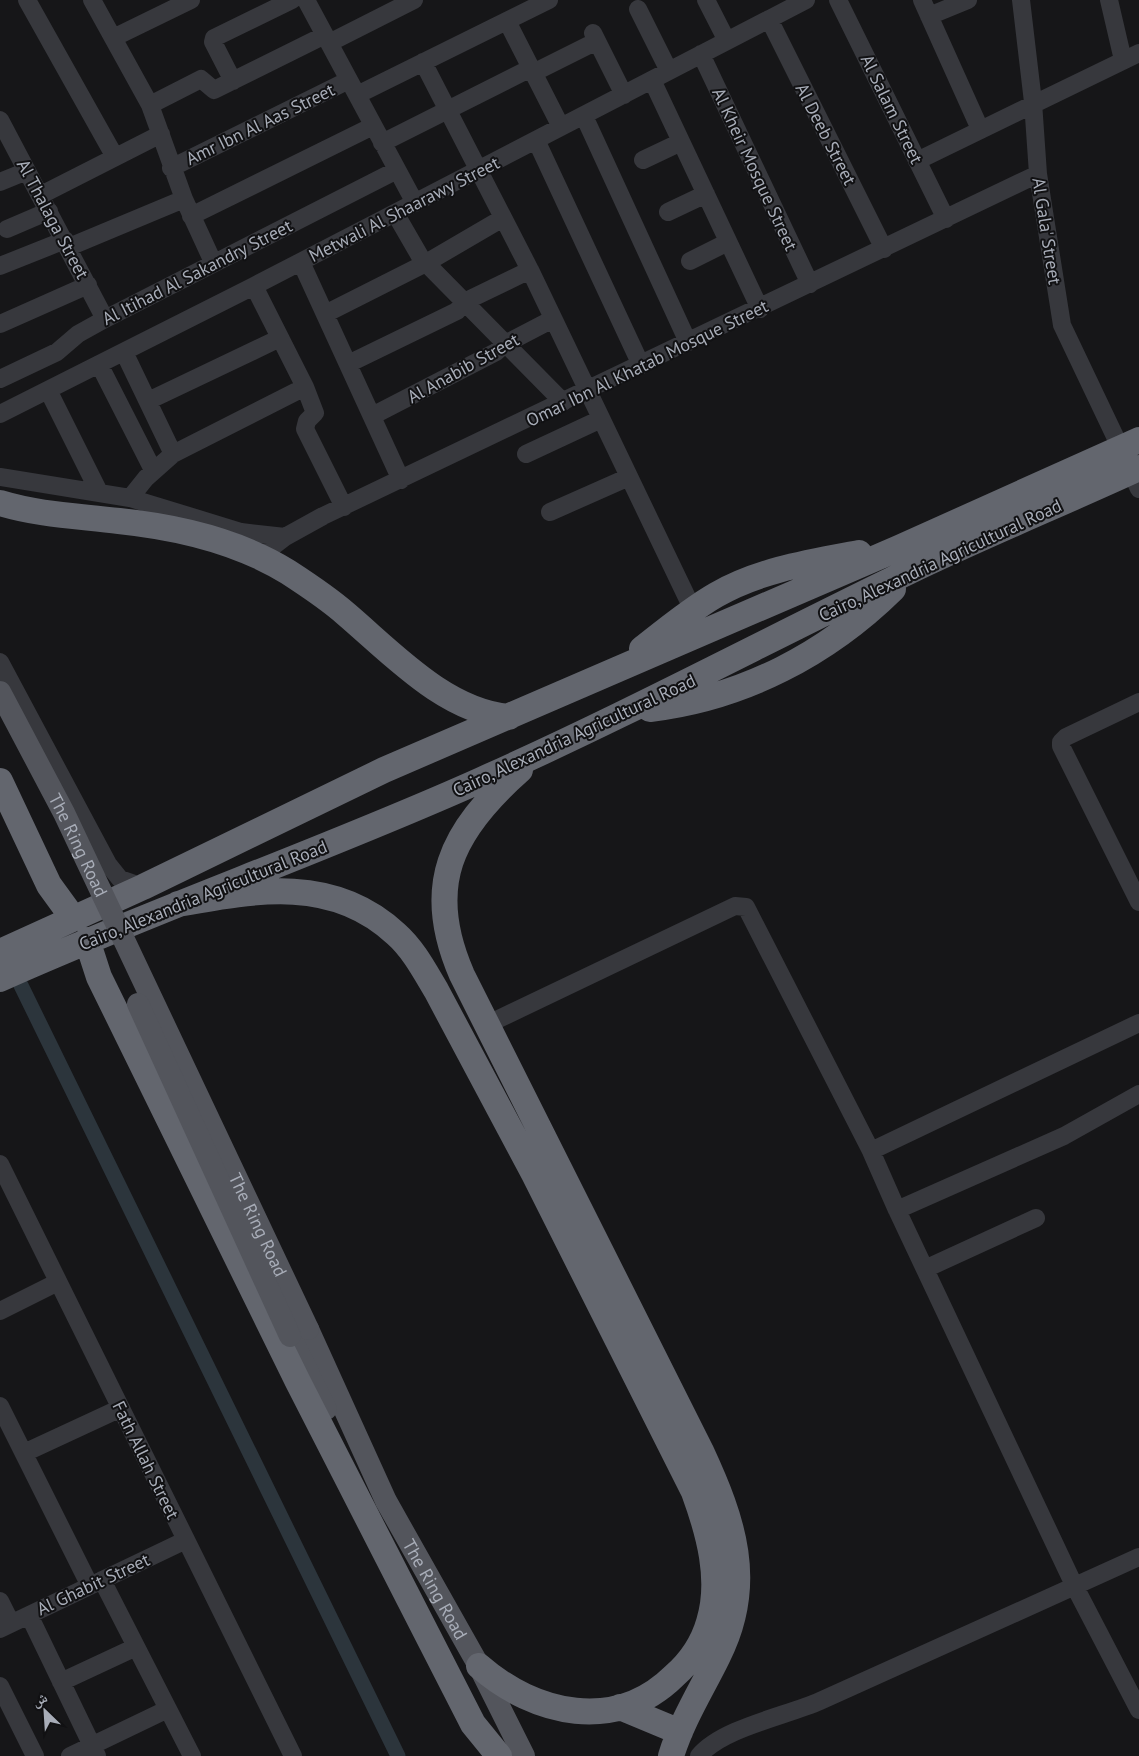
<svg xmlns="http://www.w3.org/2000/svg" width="1139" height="1756" viewBox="0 0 1139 1756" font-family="'PT Sans','Noto Naskh Arabic',sans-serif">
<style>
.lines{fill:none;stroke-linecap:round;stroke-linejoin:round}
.canal{stroke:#2c353c;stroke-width:15}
.minor{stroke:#37383d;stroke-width:18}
.major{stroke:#53555c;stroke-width:22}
.highway{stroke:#63666e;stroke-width:26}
.major-bridge{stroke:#53555c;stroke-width:22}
.labels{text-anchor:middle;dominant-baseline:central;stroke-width:4;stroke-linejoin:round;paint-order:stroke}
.street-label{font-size:18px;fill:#a8adb8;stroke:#111113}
</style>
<rect width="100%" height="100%" fill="#161618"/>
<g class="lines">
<path class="canal" d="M 12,967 L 398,1756"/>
<path class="minor" d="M 27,0 L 115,157
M 92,0 L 150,105 L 184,199 L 213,262
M 306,0 L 415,203
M 706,0 L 727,41
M 838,0 L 946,219
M 922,0 L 980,129
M 1021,0 L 1033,102 L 1038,174 L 1062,325 L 1121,449
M 1109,0 L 1123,60
M 638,9 L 669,71
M 929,16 L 968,0
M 769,19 L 884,249
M 507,21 L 561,127
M 593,33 L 624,95
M 113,38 L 191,0
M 329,43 L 414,0
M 701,54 L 810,284
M 423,62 L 530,270 L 693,610
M 533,73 L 597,41
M 652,80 L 760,309
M 233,81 L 213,42 L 214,38 L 292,0
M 357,95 L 549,0
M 150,105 L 201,79 L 214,90 L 325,35
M 584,116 L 688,342
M 0,120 L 105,319
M 536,140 L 641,365
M 382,143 L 531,68
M 643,160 L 681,142
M 917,161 L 1139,53
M 171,168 L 349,80
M 0,182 L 27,171
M 41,195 L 161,134
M 668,212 L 706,194
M 395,213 L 421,258 L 563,402
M 191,216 L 373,126
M 7,229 L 49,211
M 69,247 L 184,199
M 690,261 L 728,242
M 301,262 L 401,480
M 0,266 L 65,240
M 254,286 L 305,387 L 315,413 L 307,421 L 305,429 L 344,507
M 325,314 L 426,263 L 503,218
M 0,324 L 88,285
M 124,352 L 173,454
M 99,364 L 153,470
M 348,364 L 457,311 L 464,302 L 530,270
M 0,379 L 57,352 L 78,334 L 105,319 L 397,170
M 48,390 L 99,492
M 148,401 L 280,338
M 0,414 L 254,286 L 806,0
M 372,416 L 496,352 L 505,344 L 553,319
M 526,454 L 601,419
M 1131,472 L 1139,489
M 0,477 L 130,498 L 241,532 L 285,537
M 130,498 L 146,478 L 173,454 L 305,387
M 550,512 L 629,477
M 259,557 L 285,537 L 323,516 L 1038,174
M 0,662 L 108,864 L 120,879 L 143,887
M 1139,702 L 1066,737 L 1061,742 L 1061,746 L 1139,902
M 486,1025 L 735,906 L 746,907 L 871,1151 L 897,1210 L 1074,1585 L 1139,1710
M 871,1151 L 1139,1023
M 0,1164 L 293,1756
M 897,1210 L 1064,1136 L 1139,1094
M 925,1269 L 1036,1218
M 0,1311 L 58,1282
M 0,1406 L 90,1586
M 24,1453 L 121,1408
M 102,1580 L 192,1756
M 0,1601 L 11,1623
M 29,1615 L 97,1756
M 0,1629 L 186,1540
M 61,1682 L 136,1647
M 0,1686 L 35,1756
M 70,1756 L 168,1709
M 699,1756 C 722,1728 786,1716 820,1701 L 1139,1557"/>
<g class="major">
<path id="s1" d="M 308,1329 L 386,1501 L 479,1666 L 524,1756"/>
<path d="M 294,1344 L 326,1409"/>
</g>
<path class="highway" d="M 0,503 C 39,515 79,516 119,521 C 177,527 238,541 288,572 C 308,585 328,598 346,614 C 393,654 445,711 509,717
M 642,649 C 666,630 690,610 716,595 C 759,570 811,562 859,553
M 650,709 C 743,698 827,654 893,589
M 520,770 C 451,831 423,886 462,975 L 701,1451 C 733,1520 755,1583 718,1656 C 702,1689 682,1720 671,1756
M 0,781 L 49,885 L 73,918
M 178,904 C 255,890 333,875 396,934 C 413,949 424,970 436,990 L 534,1174 L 694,1492 C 709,1533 722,1580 709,1622 C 703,1643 690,1662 674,1676 C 616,1733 535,1715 479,1666
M 87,940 L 99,977 L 298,1382 L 473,1724 L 499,1756
M 0,952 L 143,887 L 384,770 L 899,548 L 1139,440
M 0,979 C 158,908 323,851 481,780 C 627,715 767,640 910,571 C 985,535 1063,503 1139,468
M 620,1707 L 680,1732"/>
<g class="major-bridge">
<path id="s2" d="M 0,692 L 64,813 L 308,1329"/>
<path d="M 138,1004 L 290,1336"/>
</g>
</g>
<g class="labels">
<g class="street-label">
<text transform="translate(892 109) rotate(64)">Al Salam Street</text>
<text transform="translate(260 124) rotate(-26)">Amr Ibn Al Aas Street</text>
<text transform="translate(826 134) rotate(63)">Al Deeb Street</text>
<text transform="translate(755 169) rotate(65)">Al Kheir Mosque Street</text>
<text transform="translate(404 209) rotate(-27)">Metwali Al Shaarawy Street</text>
<text transform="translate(53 219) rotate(62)">Al Thalaga Street</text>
<text transform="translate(1047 231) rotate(81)">Al Gala' Street</text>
<text transform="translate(197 272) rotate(-27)">Al Itihad Al Sakandry Street</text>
<text transform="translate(647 363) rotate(-26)">Omar Ibn Al Khatab Mosque Street</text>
<text transform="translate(463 368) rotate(-29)">Al Anabib Street</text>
<text transform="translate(940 560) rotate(-25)">Cairo, Alexandria Agricultural Road</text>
<text transform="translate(574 735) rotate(-25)">Cairo, Alexandria Agricultural Road</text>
<text stroke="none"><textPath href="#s2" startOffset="172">The Ring Road</textPath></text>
<text transform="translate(203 895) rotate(-22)">Cairo, Alexandria Agricultural Road</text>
<text stroke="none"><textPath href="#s2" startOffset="592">The Ring Road</textPath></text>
<text transform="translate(146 1460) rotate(64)">Fath Allah Street</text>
<text transform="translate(93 1584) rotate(-25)">Al Ghabit Street</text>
<text stroke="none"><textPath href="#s1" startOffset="290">The Ring Road</textPath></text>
</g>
</g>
<g transform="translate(45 1711) rotate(335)" stroke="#111113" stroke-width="4" paint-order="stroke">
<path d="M0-4L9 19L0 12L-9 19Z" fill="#a8adb8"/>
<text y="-8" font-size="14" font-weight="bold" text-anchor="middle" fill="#a8adb8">ش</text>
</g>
</svg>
